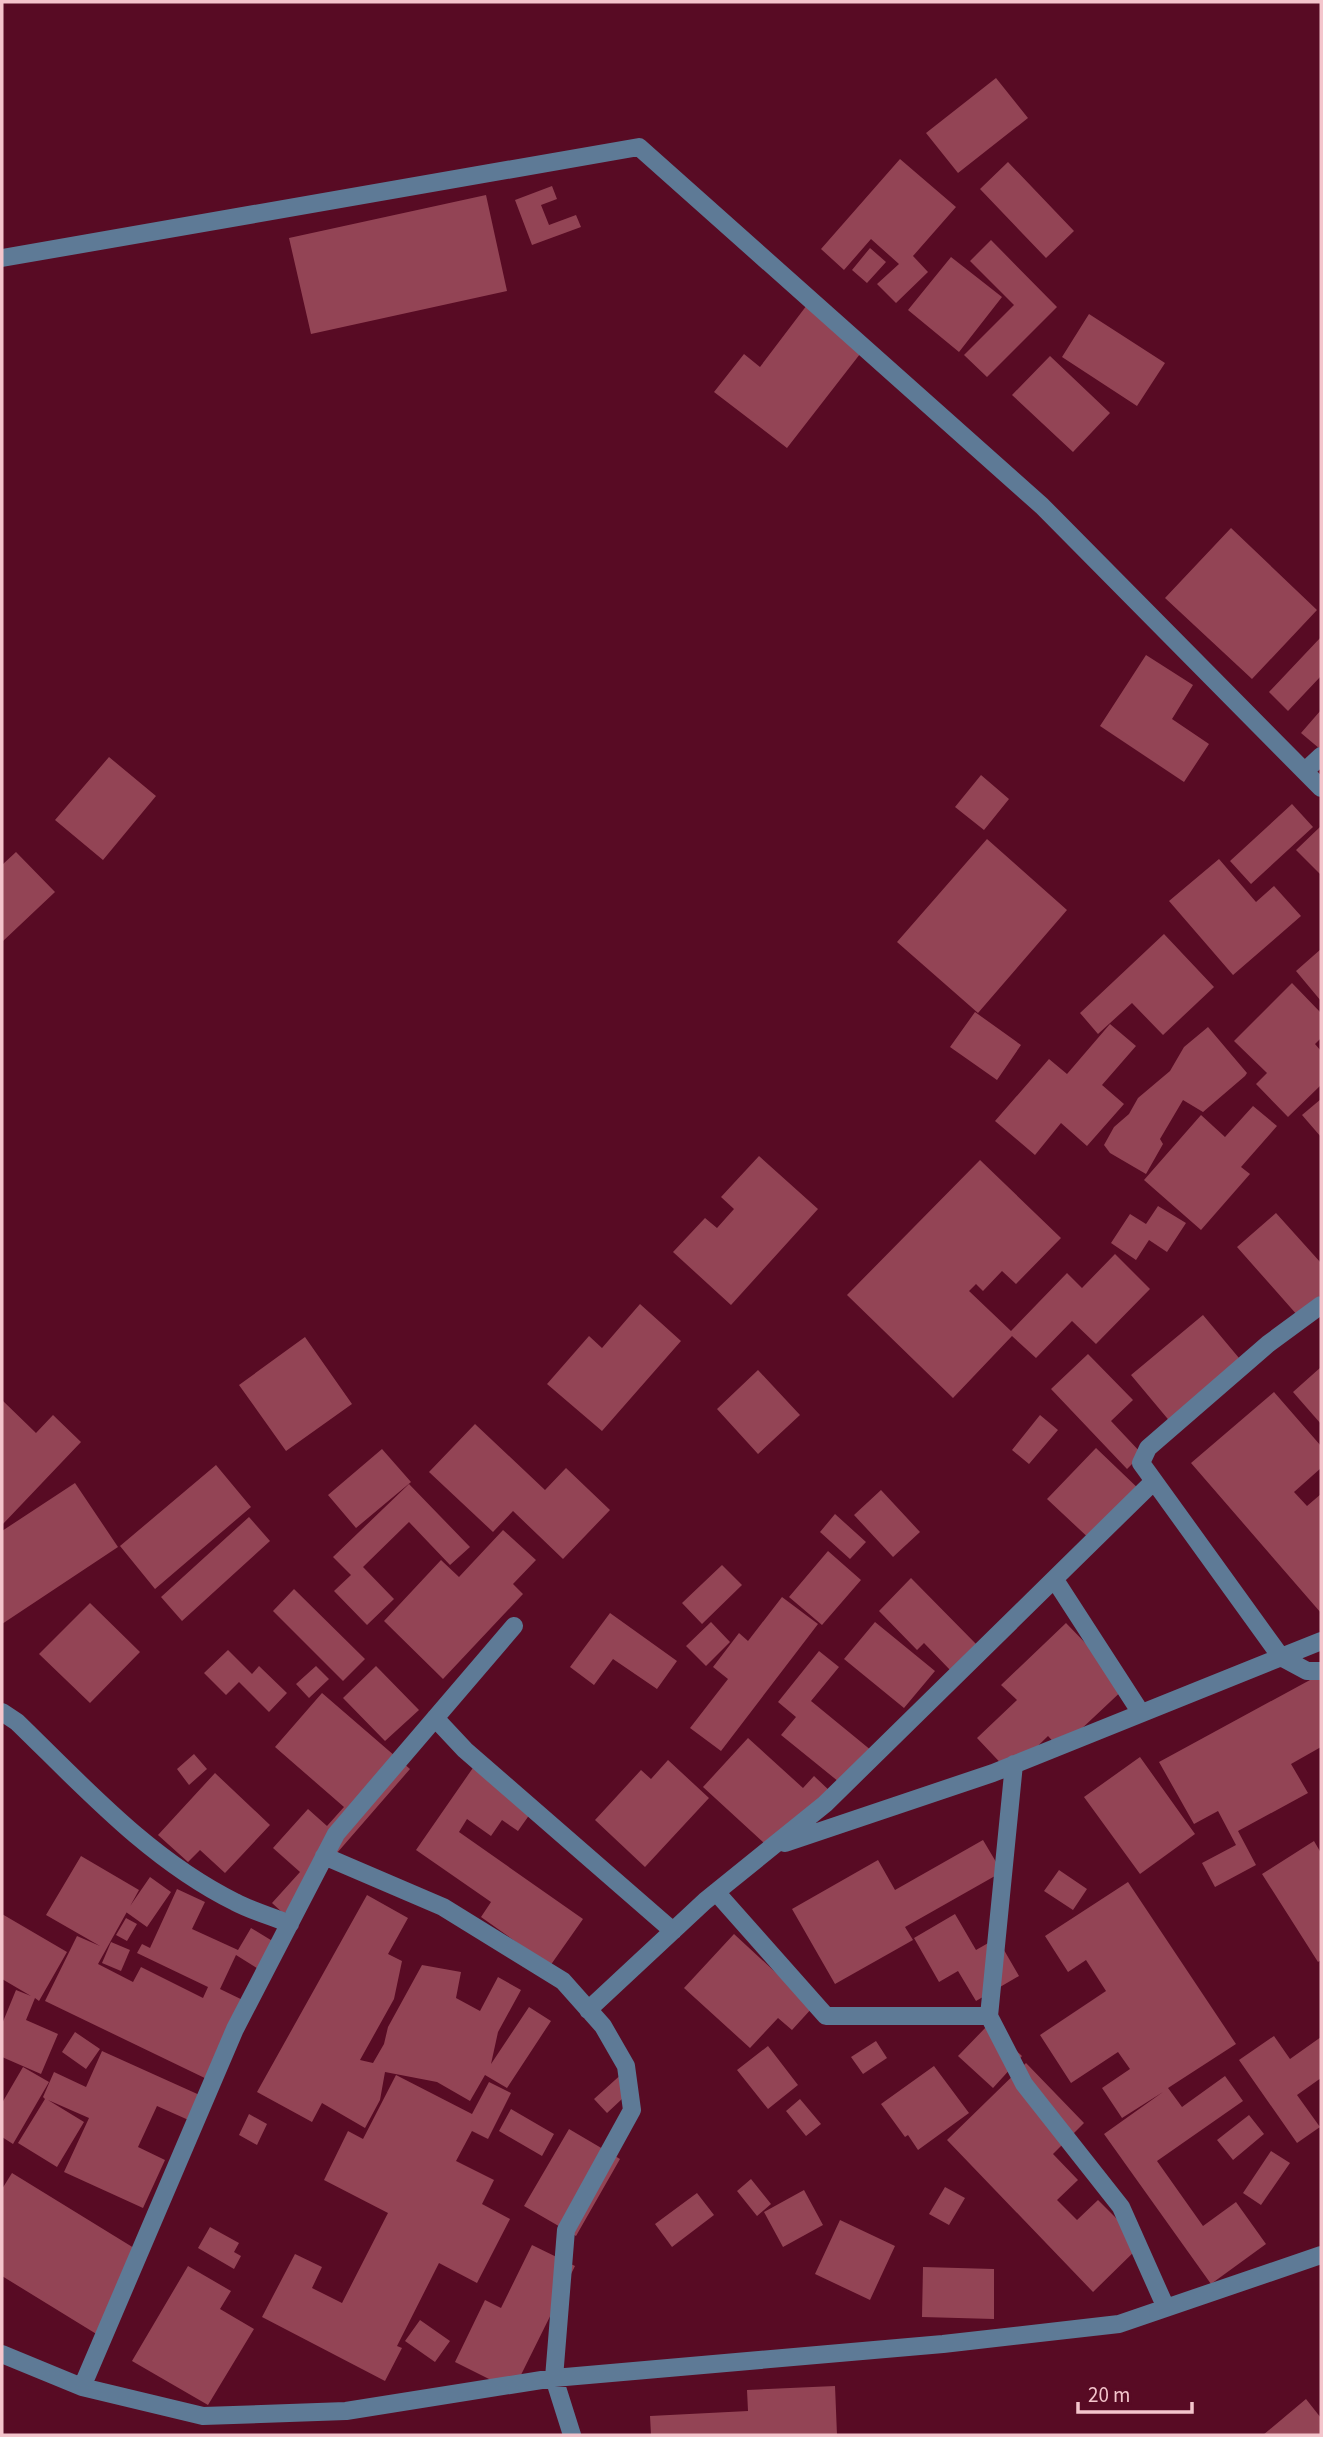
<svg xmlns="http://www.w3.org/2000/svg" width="1323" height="2437" viewBox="0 0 1323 2437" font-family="'Source Sans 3',sans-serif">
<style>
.building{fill:#934455}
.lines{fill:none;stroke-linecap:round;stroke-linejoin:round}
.minor{stroke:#5e7a96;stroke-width:18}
</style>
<rect width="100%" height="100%" fill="#580b24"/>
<path class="building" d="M 996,78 L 1028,118 L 958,173 L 926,133 Z
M 900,159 L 956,207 L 913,256 L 928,272 L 896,303 L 877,284 L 899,264 L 871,239 L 844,270 L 821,249 Z
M 1008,162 L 1074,231 L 1046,258 L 980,189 Z
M 552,186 L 557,199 L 541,205 L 549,225 L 576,215 L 581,227 L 532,245 L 515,200 Z
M 486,195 L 507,291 L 311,334 L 289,238 Z
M 991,240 L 1057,307 L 987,377 L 964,355 L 1014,305 L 970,261 Z
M 870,248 L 886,262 L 867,283 L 852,270 Z
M 951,257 L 1002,297 L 959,352 L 908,310 Z
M 810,301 L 867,345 L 787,448 L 714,392 L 744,354 L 760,367 Z
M 1089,314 L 1165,363 L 1137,406 L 1062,357 Z
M 1050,356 L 1110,413 L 1073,452 L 1012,395 Z
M 1231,528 L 1317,610 L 1252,679 L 1165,598 Z
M 1321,637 L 1321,676 L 1288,711 L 1269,692 Z
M 1146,655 L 1193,685 L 1172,719 L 1209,744 L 1184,782 L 1100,726 Z
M 1321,710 L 1321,747 L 1320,749 L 1301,733 Z
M 109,757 L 156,796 L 103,860 L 55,820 Z
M 981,775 L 1009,799 L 984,830 L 955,807 Z
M 1292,804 L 1313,827 L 1251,884 L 1230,861 Z
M 1321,826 L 1321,875 L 1296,850 Z
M 987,839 L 1067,910 L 978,1013 L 897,942 Z
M 16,852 L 55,892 L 2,942 L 2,865 Z
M 1219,859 L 1256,902 L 1274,886 L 1301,916 L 1233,975 L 1169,901 Z
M 1164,934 L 1214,987 L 1163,1035 L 1132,1003 L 1098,1034 L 1080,1013 Z
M 1321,949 L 1321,1001 L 1296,971 Z
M 1292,983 L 1321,1013 L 1321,1038 L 1315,1044 L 1321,1051 L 1321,1085 L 1288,1117 L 1256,1084 L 1267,1073 L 1234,1041 Z
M 975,1012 L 1021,1045 L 997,1080 L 950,1047 Z
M 1110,1024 L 1136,1046 L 1102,1085 L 1124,1104 L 1087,1146 L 1061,1123 L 1035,1155 L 995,1121 L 1049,1059 L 1067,1074 Z
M 1208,1027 L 1247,1073 L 1245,1076 L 1203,1112 L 1183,1100 L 1160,1139 L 1163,1144 L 1146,1174 L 1110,1153 L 1104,1145 L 1114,1127 L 1129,1114 L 1138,1098 L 1170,1071 L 1184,1047 Z
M 1321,1099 L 1321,1137 L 1302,1115 Z
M 1253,1106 L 1277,1126 L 1241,1167 L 1250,1174 L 1201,1230 L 1144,1180 L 1201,1115 L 1225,1137 Z
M 759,1156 L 818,1209 L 731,1305 L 673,1252 L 705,1218 L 717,1228 L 734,1209 L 721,1197 Z
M 980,1160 L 1061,1238 L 1016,1284 L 1002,1271 L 983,1291 L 976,1284 L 969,1291 L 1011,1331 L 1067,1273 L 1082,1288 L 1115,1254 L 1150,1289 L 1096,1344 L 1072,1321 L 1036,1358 L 1012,1336 L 953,1398 L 847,1295 Z
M 1158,1206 L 1186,1223 L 1167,1252 L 1149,1240 L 1136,1260 L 1111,1243 L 1130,1214 L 1146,1224 Z
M 1276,1213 L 1321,1263 L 1321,1295 L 1298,1316 L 1237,1247 Z
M 640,1304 L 681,1341 L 602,1431 L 547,1384 L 589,1336 L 602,1348 Z
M 1203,1315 L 1244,1364 L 1172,1424 L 1131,1375 Z
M 305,1337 L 352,1404 L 286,1451 L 239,1385 Z
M 1088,1354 L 1133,1400 L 1111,1421 L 1142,1454 L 1127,1469 L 1051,1389 Z
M 1321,1367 L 1321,1424 L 1293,1392 Z
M 758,1370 L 800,1415 L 758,1454 L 717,1409 Z
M 1274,1392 L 1321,1446 L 1321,1468 L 1294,1492 L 1307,1506 L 1321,1494 L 1321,1613 L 1191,1463 Z
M 2,1400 L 36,1433 L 53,1415 L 81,1442 L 2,1525 Z
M 1040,1415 L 1058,1430 L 1029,1464 L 1012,1450 Z
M 475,1424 L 545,1490 L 566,1468 L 610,1510 L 563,1559 L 513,1511 L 493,1532 L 429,1472 Z
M 1096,1448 L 1143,1493 L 1094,1543 L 1047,1499 Z
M 382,1449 L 411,1482 L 356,1528 L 328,1495 Z
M 216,1465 L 251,1507 L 155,1589 L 120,1546 Z
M 75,1483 L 118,1547 L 2,1624 L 2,1531 Z
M 409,1484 L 470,1547 L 450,1565 L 409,1522 L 363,1567 L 394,1599 L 367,1625 L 334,1591 L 351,1575 L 333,1557 Z
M 881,1490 L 920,1532 L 893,1557 L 854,1515 Z
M 835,1514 L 866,1542 L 850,1559 L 820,1532 Z
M 249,1517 L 270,1541 L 182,1621 L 161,1597 Z
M 503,1530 L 536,1560 L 513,1584 L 523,1594 L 443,1679 L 384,1621 L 441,1560 L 459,1577 Z
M 828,1551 L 861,1580 L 822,1625 L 789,1597 Z
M 722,1565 L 742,1585 L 702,1624 L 682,1603 Z
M 911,1578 L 978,1646 L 952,1672 L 924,1643 L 917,1650 L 879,1611 Z
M 294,1589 L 365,1659 L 343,1681 L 273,1611 Z
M 782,1597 L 818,1624 L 721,1751 L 690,1728 L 728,1679 L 713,1667 L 739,1633 L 748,1641 Z
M 90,1603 L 140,1652 L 90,1703 L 39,1654 Z
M 610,1613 L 677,1661 L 657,1689 L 613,1659 L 594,1685 L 570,1667 Z
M 711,1622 L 730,1642 L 706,1666 L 686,1646 Z
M 875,1622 L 935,1671 L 904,1708 L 844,1659 Z
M 1066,1623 L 1127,1686 L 1060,1749 L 1048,1736 L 1010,1773 L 977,1738 L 1017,1700 L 1001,1685 Z
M 228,1650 L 252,1674 L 259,1666 L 287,1693 L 269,1712 L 239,1682 L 226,1695 L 204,1673 Z
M 819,1651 L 839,1667 L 811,1701 L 872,1751 L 844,1786 L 781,1735 L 796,1717 L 778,1702 Z
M 316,1666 L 329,1679 L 309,1698 L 296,1684 Z
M 376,1666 L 419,1710 L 385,1741 L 343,1698 Z
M 1321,1674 L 1321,1747 L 1291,1764 L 1308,1793 L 1238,1831 L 1256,1865 L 1215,1887 L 1202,1863 L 1236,1845 L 1218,1811 L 1194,1824 L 1159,1762 Z
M 322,1693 L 410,1769 L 284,1914 L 272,1903 L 300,1872 L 273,1848 L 308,1809 L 327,1826 L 344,1807 L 275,1747 Z
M 748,1738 L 803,1788 L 814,1776 L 832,1793 L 776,1854 L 703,1787 Z
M 194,1754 L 207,1769 L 189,1785 L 177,1769 Z
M 1140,1757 L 1195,1834 L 1140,1874 L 1084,1797 Z
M 668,1760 L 709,1798 L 645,1867 L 595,1820 L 641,1770 L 651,1779 Z
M 477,1762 L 537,1804 L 518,1831 L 502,1820 L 491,1836 L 467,1819 L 459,1832 L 583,1919 L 550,1966 L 481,1917 L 491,1902 L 416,1850 Z
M 215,1773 L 270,1825 L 225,1873 L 200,1850 L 188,1862 L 158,1835 Z
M 983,1840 L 1002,1872 L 905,1927 L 913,1940 L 835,1984 L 792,1909 L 878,1860 L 895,1890 Z
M 1314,1841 L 1321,1853 L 1321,1960 L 1318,1962 L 1262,1874 Z
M 81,1856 L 139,1890 L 98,1964 L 133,1982 L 141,1967 L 203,1998 L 208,1987 L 137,1953 L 142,1944 L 150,1948 L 177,1889 L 205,1902 L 192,1929 L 238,1950 L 251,1928 L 279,1945 L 263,1972 L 236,1955 L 220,1989 L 251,2004 L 213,2082 L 45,2001 L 77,1936 L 100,1946 L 46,1915 Z
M 1059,1870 L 1087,1889 L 1073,1910 L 1044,1891 Z
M 150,1877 L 171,1892 L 147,1927 L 126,1912 Z
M 1128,1882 L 1236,2044 L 1168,2088 L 1182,2107 L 1225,2076 L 1243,2101 L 1157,2161 L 1203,2226 L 1236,2202 L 1266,2244 L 1211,2284 L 1104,2134 L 1163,2092 L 1122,2118 L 1102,2088 L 1130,2069 L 1118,2052 L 1071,2083 L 1040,2035 L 1106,1991 L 1086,1960 L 1068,1972 L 1045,1936 Z
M 367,1895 L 408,1918 L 388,1954 L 402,1961 L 394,1999 L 360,2060 L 373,2063 L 384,2044 L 388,2027 L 422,1965 L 461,1972 L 456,1998 L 480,2011 L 498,1977 L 521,1990 L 498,2032 L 491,2064 L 529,2007 L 551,2021 L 507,2088 L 485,2075 L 470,2101 L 437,2082 L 385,2072 L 380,2100 L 365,2128 L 322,2103 L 312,2122 L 257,2092 Z
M 2,1914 L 67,1952 L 39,2001 L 35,1998 L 26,2020 L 58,2034 L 41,2074 L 2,2057 L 2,2024 L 16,1990 L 31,1996 L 2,1979 Z
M 955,1914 L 976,1950 L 997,1938 L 1019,1976 L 976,2001 L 958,1971 L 939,1982 L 914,1938 Z
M 126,1918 L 137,1924 L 127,1941 L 116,1935 Z
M 734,1934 L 813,2007 L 792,2030 L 778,2018 L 750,2048 L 684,1988 Z
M 111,1942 L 130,1950 L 121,1971 L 102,1963 Z
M 988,2025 L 1022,2056 L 993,2088 L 958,2056 Z
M 75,2032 L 100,2049 L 86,2069 L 62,2052 Z
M 1274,2036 L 1290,2059 L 1321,2037 L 1321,2078 L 1297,2095 L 1320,2127 L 1297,2143 L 1239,2060 Z
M 876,2041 L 887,2058 L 863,2074 L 851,2057 Z
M 768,2046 L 798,2085 L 768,2109 L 737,2070 Z
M 102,2051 L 204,2097 L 193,2122 L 157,2106 L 138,2147 L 165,2160 L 143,2208 L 64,2172 L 89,2118 L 48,2100 L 84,2122 L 57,2167 L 18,2143 L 45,2099 L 43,2097 L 54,2072 L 86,2087 Z
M 1026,2063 L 1084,2123 L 1053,2154 L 1078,2180 L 1057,2200 L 1077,2220 L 1098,2200 L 1142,2244 L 1093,2292 L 947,2140 Z
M 934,2066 L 969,2113 L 918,2150 L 908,2135 L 905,2137 L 881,2104 Z
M 23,2067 L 49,2082 L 13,2144 L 2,2137 L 2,2103 Z
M 625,2071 L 637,2085 L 607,2113 L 594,2099 Z
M 396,2075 L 472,2114 L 489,2082 L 511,2093 L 488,2139 L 472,2131 L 456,2161 L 494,2180 L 482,2204 L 510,2219 L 477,2283 L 439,2263 L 397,2346 L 402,2348 L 385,2381 L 262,2317 L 295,2254 L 322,2267 L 312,2288 L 342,2303 L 388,2213 L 324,2180 L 348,2131 L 363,2139 Z
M 800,2099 L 821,2124 L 806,2136 L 786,2111 Z
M 511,2109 L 554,2134 L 542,2156 L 499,2131 Z
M 249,2114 L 267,2124 L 257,2145 L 239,2135 Z
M 1249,2115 L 1264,2134 L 1233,2160 L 1217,2140 Z
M 569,2129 L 620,2159 L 576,2236 L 524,2206 Z
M 1271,2151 L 1290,2163 L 1261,2205 L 1243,2193 Z
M 12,2173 L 147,2256 L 98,2335 L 2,2276 L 2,2189 Z
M 751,2179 L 771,2204 L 757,2216 L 737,2191 Z
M 945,2187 L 965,2198 L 949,2225 L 929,2214 Z
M 804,2190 L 823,2225 L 783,2247 L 764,2212 Z
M 697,2193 L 714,2215 L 672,2247 L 655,2224 Z
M 840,2220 L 895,2246 L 870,2300 L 815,2274 Z
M 210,2227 L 239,2243 L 234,2252 L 241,2256 L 234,2269 L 198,2248 Z
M 532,2245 L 575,2266 L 513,2391 L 455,2362 L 485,2300 L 501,2308 Z
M 188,2266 L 231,2291 L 220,2309 L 254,2329 L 208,2405 L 132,2361 Z
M 923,2267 L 994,2269 L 994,2319 L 922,2317 Z
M 420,2320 L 450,2341 L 435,2362 L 405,2341 Z
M 835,2386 L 837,2435 L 651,2435 L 650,2416 L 748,2411 L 747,2390 Z
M 1306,2399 L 1321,2418 L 1321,2435 L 1263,2435 Z"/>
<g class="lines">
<path class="minor" d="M 2,258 L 639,147 L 1042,506 L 1321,788
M 1305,771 L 1321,756
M 1321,1305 L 1268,1344 L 1148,1448 L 1141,1463 L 1281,1657 L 1307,1671 L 1321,1671
M 1055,1580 L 1141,1713
M 2,1712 L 17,1722 C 84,1787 150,1860 235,1902 C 252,1911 271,1916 290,1924
M 435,1718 L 465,1750 L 673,1931
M 1014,1764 L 989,2016 L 1024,2084 L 1121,2207 L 1166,2308
M 785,1843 L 993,1773 L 1321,1641
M 324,1856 L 443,1907 L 563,1981 L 603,2026 L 626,2066 L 632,2110 L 566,2230 L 554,2378 L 572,2435
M 716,1892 L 826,2016 L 989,2016
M 588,2010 L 705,1901 L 825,1804 L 1153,1482
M 2,2354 L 82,2387 L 203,2416 L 346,2411 L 554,2378 L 943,2344 L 1119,2324 L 1321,2255
M 82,2387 L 235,2029 L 336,1834 L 514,1626"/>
</g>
<rect width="1323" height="2437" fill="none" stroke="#f4c5cc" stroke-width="7"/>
<path d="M1078 2402v10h114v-10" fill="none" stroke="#f4c5cc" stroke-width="3.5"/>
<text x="1088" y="2402" font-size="21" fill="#f4c5cc" stroke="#580b24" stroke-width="5" paint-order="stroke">20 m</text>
</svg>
